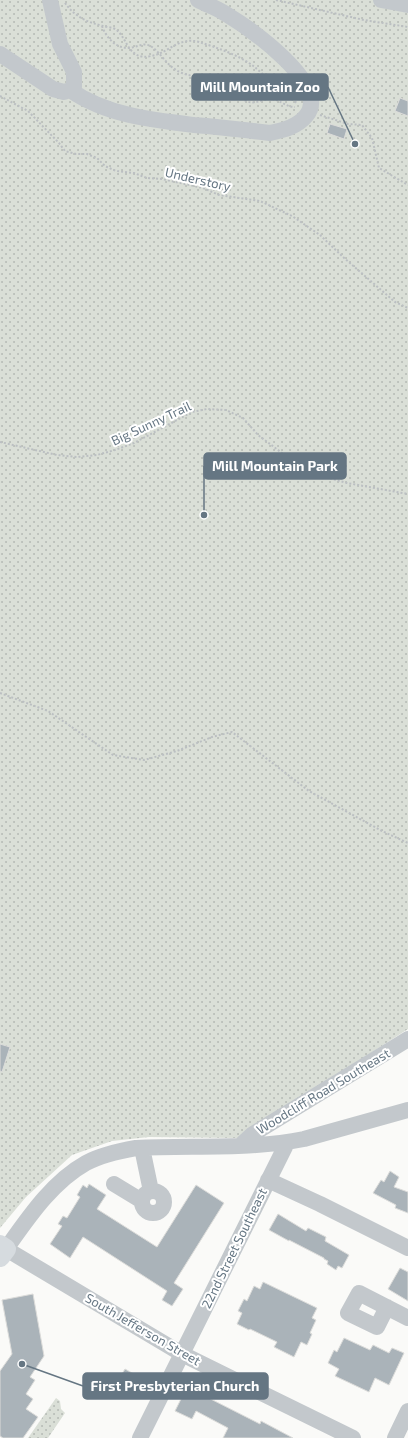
<svg xmlns="http://www.w3.org/2000/svg" width="408" height="1438" viewBox="0 0 408 1438" font-family="'Exo 2',sans-serif">
<style>
.park{fill:url(#park-dots)}
.building{fill:#aab3b9;stroke:#dcdcda}
.lines{fill:none;stroke-linecap:round;stroke-linejoin:round}
.path{stroke:#bbbfc2;stroke-width:2;stroke-dasharray:2 2;stroke-linecap:butt}
.minor{stroke:#c3c8cc;stroke-width:16}
.major{stroke:#d6dbdf;stroke-width:20}
.labels{text-anchor:middle;dominant-baseline:central;stroke-width:4;stroke-linejoin:round;paint-order:stroke}
.street-label{font-size:13px;fill:#657683;stroke:#fff}
.leader{fill:none;stroke:#657683;stroke-width:1.5}
.callout-dot{fill:#657683;stroke:#fff;stroke-width:1.5}
.callout{fill:#657683;stroke:#657683;stroke-width:1.5}
.callout-label{font-size:14px;text-anchor:middle;font-weight:bold;fill:#fff}
</style>
<defs>
<pattern id="park-dots" width="8" height="8" patternUnits="userSpaceOnUse"><rect width="8" height="8" fill="#dadfd7"/><path d="M2 2h.1M6 6h.1" fill="none" stroke="#b4b9b4" stroke-width="1.8" stroke-linecap="round"/></pattern>
</defs>
<rect width="100%" height="100%" fill="#fafaf8"/>
<path class="park" d="M 0,0 L 408,0 L 408,1029 L 239,1138 L 149,1137 L 112,1141 L 72,1155 L 26,1197 L 0,1228 Z
M 56,1398 L 60,1401 L 61,1409 L 65,1413 L 48,1438 L 28,1438 Z"/>
<path class="building" d="M 400,98 L 408,101 L 408,116 L 395,111 Z
M 330,124 L 347,129 L 344,139 L 327,133 Z
M 0,1044 L 10,1047 L 2,1072 L 0,1071 Z
M 390,1171 L 399,1177 L 394,1187 L 408,1192 L 408,1213 L 395,1208 L 396,1205 L 373,1193 L 381,1180 L 384,1182 Z
M 89,1184 L 106,1195 L 97,1209 L 157,1247 L 196,1185 L 224,1203 L 174,1283 L 183,1289 L 172,1306 L 162,1300 L 167,1291 L 83,1237 L 70,1258 L 50,1244 L 62,1226 L 58,1224 L 63,1216 L 67,1218 L 80,1197 L 77,1195 L 83,1185 L 87,1188 Z
M 278,1214 L 306,1231 L 308,1228 L 326,1237 L 325,1241 L 349,1255 L 342,1268 L 338,1266 L 336,1270 L 327,1264 L 328,1261 L 324,1259 L 324,1258 L 289,1240 L 289,1241 L 269,1230 Z
M 400,1268 L 408,1272 L 408,1301 L 388,1289 Z
M 263,1282 L 317,1308 L 312,1318 L 316,1320 L 310,1333 L 312,1334 L 307,1345 L 301,1342 L 294,1357 L 274,1347 L 277,1342 L 250,1329 L 249,1330 L 237,1324 L 242,1313 L 238,1311 L 244,1299 L 247,1301 L 254,1286 L 260,1289 Z
M 33,1294 L 44,1356 L 30,1377 L 35,1380 L 26,1394 L 33,1399 L 26,1409 L 38,1417 L 23,1438 L 3,1438 L 0,1436 L 0,1371 L 12,1354 L 2,1300 Z
M 344,1338 L 370,1350 L 373,1345 L 389,1353 L 392,1348 L 404,1353 L 389,1385 L 375,1378 L 369,1392 L 335,1376 L 339,1369 L 328,1363 L 334,1350 L 337,1352 Z
M 125,1369 L 146,1381 L 136,1398 L 115,1385 Z
M 187,1387 L 260,1424 L 261,1421 L 293,1438 L 223,1438 L 228,1428 L 196,1411 L 192,1419 L 175,1411 Z"/>
<g class="lines">
<path class="path" d="M 276,0 L 364,20 L 408,27
M 65,3 C 75,17 87,22 103,26 C 106,27 111,27 115,29 C 128,37 127,61 151,56 C 167,54 179,36 199,42 C 218,48 242,56 257,69 C 271,81 282,93 297,103
M 102,26 C 106,37 115,48 128,48 C 137,48 143,41 152,47 C 162,54 167,67 182,73 C 194,78 208,75 220,80 C 231,85 236,97 246,101 C 255,105 262,99 270,99 C 280,99 285,107 295,107
M 0,96 L 28,111 L 59,143 L 65,151 L 76,154 L 87,154 L 97,158 L 105,166 L 116,171 L 134,173 L 147,178 L 162,179 L 203,188 L 219,195 L 260,201 L 292,216 L 320,235 L 343,257 L 395,302 L 408,308
M 320,115 L 348,124 L 362,125 L 372,138 L 379,168 L 408,185
M 0,442 L 57,455 L 77,457 L 97,455 L 115,450 L 134,443 L 192,412 L 207,409 L 226,410 L 243,418 L 258,435 L 294,462 L 314,474 L 347,483 L 408,494
M 0,693 L 48,711 L 113,755 L 144,760 L 177,751 L 212,737 L 232,732 L 309,791 L 382,831 L 408,843"/>
<path class="minor" d="M 50,0 L 60,44 L 74,72 L 74,87 L 70,90
M 381,0 L 408,5
M 0,54 L 53,89 L 64,92 L 70,90
M 70,90 C 106,115 151,120 194,125 C 219,127 245,130 270,133 C 283,130 297,127 306,116 C 332,85 249,28 226,14 C 217,8 207,5 198,0
M 240,1146 L 253,1134 L 408,1039
M 142,1148 L 151,1191
M 268,1180 L 320,1204 L 408,1248
M 114,1184 L 142,1201
M142 1202a11 11 0 1 1 22 0a11 11 0 1 1-22 0Z
M 387,1307 L 377,1327 L 348,1313 L 359,1293 L 408,1318
M 140,1438 L 287,1143
M 353,1438 L 182,1354 L 6,1249 C 28,1218 52,1182 86,1163 C 101,1155 119,1151 136,1148 C 192,1145 249,1150 304,1139 L 408,1110
M 395,1438 L 408,1411"/>
<path class="major" d="M 0,1245 L 6,1249 L 0,1257"/>
</g>
<g class="labels">
<g class="street-label">
<text transform="translate(198 179) rotate(13)">Understory</text>
<text transform="translate(151 423) rotate(-25)">Big Sunny Trail</text>
<text transform="translate(323 1091) rotate(-31)">Woodcliff Road Southeast</text>
<text transform="translate(234 1248) rotate(-64)">22nd Street Southeast</text>
<text transform="translate(143 1329) rotate(30)">South Jefferson Street</text>
</g>
</g>
<path class="leader" d="M355 144L328 87M204 515L204 466M22 1364L83 1386"/>
<g class="callout-dot">
<circle cx="355" cy="144" r="4"/>
<circle cx="204" cy="515" r="4"/>
<circle cx="22" cy="1364" r="4"/>
</g>
<g class="callout">
<rect x="192" y="74" width="136" height="26" rx="4"/>
<rect x="204" y="453" width="142" height="26" rx="4"/>
<rect x="83" y="1373" width="185" height="26" rx="4"/>
</g>
<g class="callout-label">
<text x="260" y="92">Mill Mountain Zoo</text>
<text x="275" y="471">Mill Mountain Park</text>
<text x="175" y="1391">First Presbyterian Church</text>
</g>
</svg>
